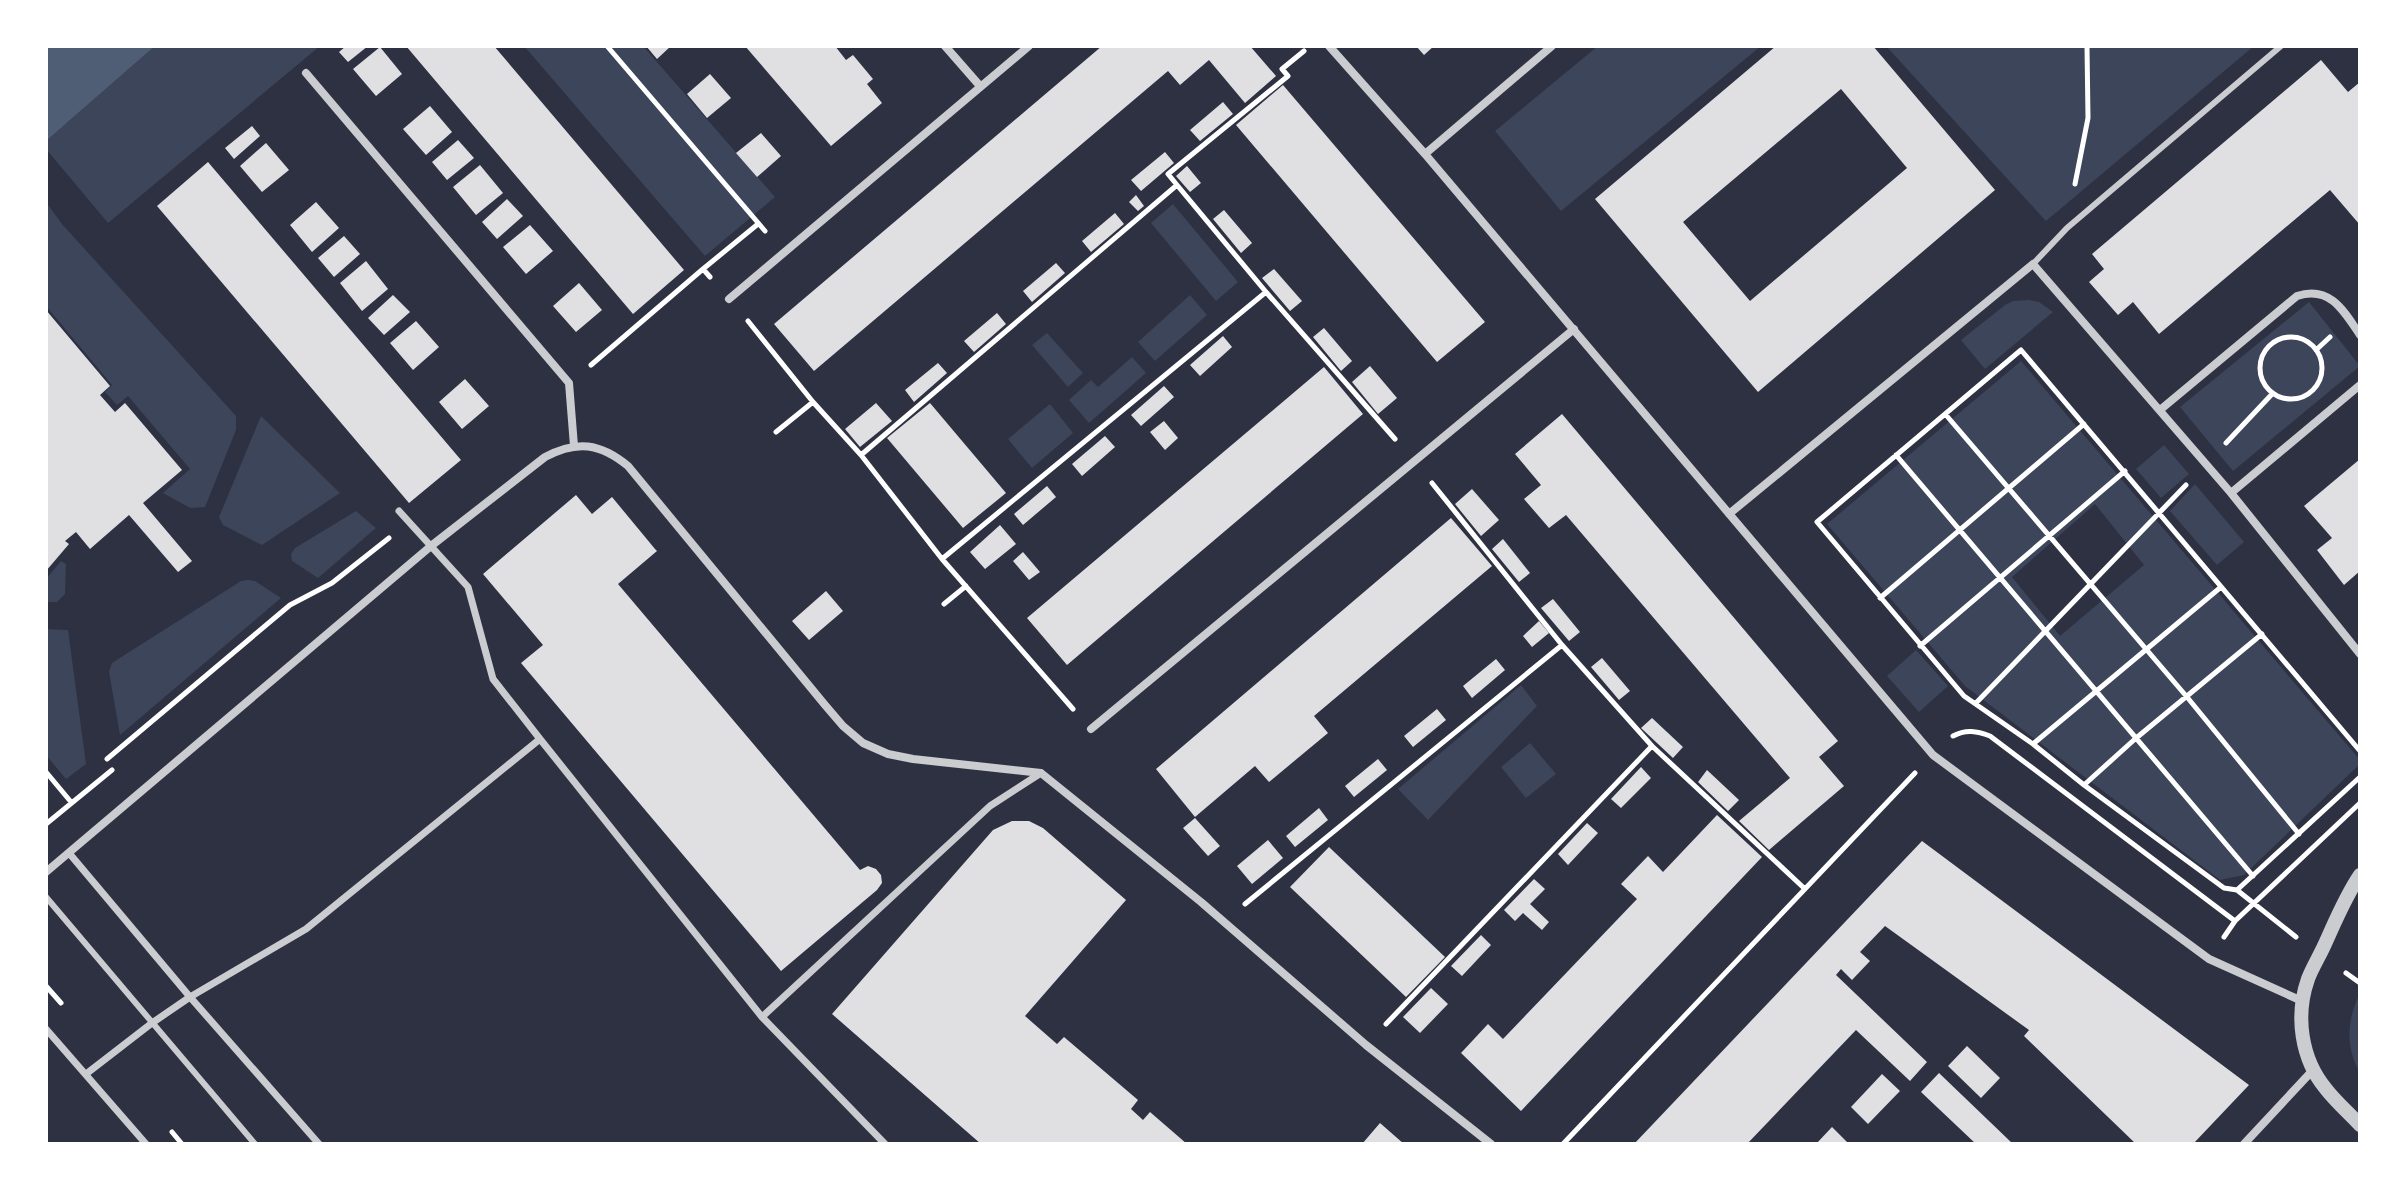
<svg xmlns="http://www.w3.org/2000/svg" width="2406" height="1190" viewBox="0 0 2406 1190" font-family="'PT Serif',serif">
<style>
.green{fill:#3c4559;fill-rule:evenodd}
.water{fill:#4f5d75}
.building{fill:#e0e0e3;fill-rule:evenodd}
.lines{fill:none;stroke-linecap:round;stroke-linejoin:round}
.path{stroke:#fff;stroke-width:5}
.service{stroke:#caccd0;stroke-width:6}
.pedestrian{stroke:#caccd0;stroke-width:7}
.minor{stroke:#caccd0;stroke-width:8}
.tertiary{stroke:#caccd0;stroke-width:14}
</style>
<rect width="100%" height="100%" fill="#2d3142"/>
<path class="green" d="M 155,46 L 320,46 L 108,223 L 46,149 L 46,141 Z
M 524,46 L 643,46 L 775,197 L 705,256 Z
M 1598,46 L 1761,46 L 1561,211 L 1495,131 Z
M 1886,46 L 2254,46 L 2046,221 Z
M 46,202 L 62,224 L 236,416 L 236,430 L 205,507 L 190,508 L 163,493 L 190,469 L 128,396 L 117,405 L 105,392 L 112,385 L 46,306 Z
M 1173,204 L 1238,282 L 1216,301 L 1151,223 Z
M 1190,295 L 1207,315 L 1155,361 L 1138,342 Z
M 2029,300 L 2039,302 L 2053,312 L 1985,369 L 1961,340 L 2005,305 L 2013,301 Z
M 2309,302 L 2360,366 L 2233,471 L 2180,407 Z
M 1047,333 L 1083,373 L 1068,387 L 1032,345 Z
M 1132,357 L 1146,373 L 1089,423 L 1069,400 L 1091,380 L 1098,387 Z
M 2021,361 L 2360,760 L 2360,764 L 2244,875 L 2220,880 L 1965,686 L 1827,524 ZM 2095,504 L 2144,565 L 2060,636 L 2012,577 Z
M 1050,404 L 1073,433 L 1032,468 L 1008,439 Z
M 261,416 L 340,493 L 262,545 L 223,525 L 219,517 Z
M 2164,445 L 2189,474 L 2161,498 L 2136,469 Z
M 2195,484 L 2244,542 L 2217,565 L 2170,511 Z
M 356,511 L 376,528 L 318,578 L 292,561 L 291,554 L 295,548 Z
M 61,561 L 66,564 L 65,594 L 57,602 L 46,602 L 46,579 Z
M 248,580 L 255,581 L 281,598 L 120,735 L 109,672 L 112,663 L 241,581 Z
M 46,629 L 68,630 L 86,764 L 66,779 L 46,755 Z
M 1916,650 L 1948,686 L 1919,712 L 1887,676 Z
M 1521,685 L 1537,706 L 1428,820 L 1398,789 Z
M 1530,743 L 1556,774 L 1526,798 L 1501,767 Z
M 2360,993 L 2360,1073 C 2345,1047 2347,1019 2360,993 Z"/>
<path class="water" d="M 46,46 L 155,46 L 46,141 Z"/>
<path class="building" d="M 346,46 L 368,46 L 348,62 L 339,52 Z
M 406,46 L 494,46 L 684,270 L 633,314 Z
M 646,46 L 671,46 L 657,59 Z
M 745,46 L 835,46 L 846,60 L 853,55 L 873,79 L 867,84 L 882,103 L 831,146 Z
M 1102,46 L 1250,46 L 1276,76 L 1245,103 L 1209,60 L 1180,85 L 1168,71 L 814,371 L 774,324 Z
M 1416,46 L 1434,46 L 1424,55 Z
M 1776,46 L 1873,46 L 1995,190 L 1758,392 L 1595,199 ZM 1841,89 L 1907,168 L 1750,301 L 1683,222 Z
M 380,47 L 402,74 L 376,96 L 353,69 Z
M 2321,60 L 2348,92 L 2360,82 L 2360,225 L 2330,190 L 2159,334 L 2133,302 L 2118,315 L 2089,282 L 2104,269 L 2092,254 Z
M 710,74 L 731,98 L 707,118 L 687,94 Z
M 1283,85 L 1485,322 L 1437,362 L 1236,125 Z
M 1223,102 L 1233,114 L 1200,141 L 1190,130 Z
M 430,106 L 452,132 L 426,155 L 403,129 Z
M 252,126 L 260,136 L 234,159 L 225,148 Z
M 761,133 L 781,156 L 757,177 L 736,153 Z
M 458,140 L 474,158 L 447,180 L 432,162 Z
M 266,143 L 289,170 L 262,192 L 240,166 Z
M 1165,152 L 1174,163 L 1141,191 L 1131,180 Z
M 208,162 L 461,460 L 409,503 L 157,206 Z
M 480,165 L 503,193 L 476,215 L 453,187 Z
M 1187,166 L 1201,183 L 1190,192 L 1176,176 Z
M 1136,195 L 1144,206 L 1138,211 L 1129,202 Z
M 507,199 L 523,216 L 497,239 L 482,222 Z
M 316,202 L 339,228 L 312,252 L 290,225 Z
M 1224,210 L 1252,243 L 1241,253 L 1213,219 Z
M 1115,213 L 1124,224 L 1091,252 L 1082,241 Z
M 530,225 L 553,251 L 526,274 L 503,247 Z
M 344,236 L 360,254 L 334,277 L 318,258 Z
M 366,261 L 388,289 L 362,311 L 340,283 Z
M 1056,263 L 1065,273 L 1032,302 L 1023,291 Z
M 1274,269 L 1302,301 L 1290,311 L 1262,278 Z
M 579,283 L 602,310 L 576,332 L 553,306 Z
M 393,295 L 410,312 L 384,335 L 368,318 Z
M 46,310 L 110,386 L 100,395 L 115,412 L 125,403 L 182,470 L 143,503 L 192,561 L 178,572 L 129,515 L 90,549 L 76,532 L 65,541 L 69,544 L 46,571 Z
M 997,313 L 1006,324 L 974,352 L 964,341 Z
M 416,321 L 439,347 L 413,370 L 390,343 Z
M 1324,328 L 1352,361 L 1341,371 L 1313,337 Z
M 1223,336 L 1232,347 L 1200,376 L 1190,365 Z
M 938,363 L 947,373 L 914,402 L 905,390 Z
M 1370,366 L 1397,398 L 1378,414 L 1352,382 Z
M 1324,367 L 1363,414 L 1067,665 L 1027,618 Z
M 465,379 L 489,406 L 462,429 L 439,402 Z
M 1164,386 L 1174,397 L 1141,426 L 1131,415 Z
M 876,403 L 892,421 L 860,447 L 845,429 Z
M 930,403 L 1006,493 L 963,528 L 887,438 Z
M 1562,414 L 1838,741 L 1819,757 L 1844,786 L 1769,850 L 1739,821 L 1790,778 L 1566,515 L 1549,528 L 1524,499 L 1541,485 L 1515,454 Z
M 1164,421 L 1178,438 L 1165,450 L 1150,432 Z
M 1105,436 L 1115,447 L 1082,476 L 1072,464 Z
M 2360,459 L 2360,571 L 2344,585 L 2317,550 L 2332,538 L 2304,506 Z
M 1047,486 L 1056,497 L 1023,525 L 1014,514 Z
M 1472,489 L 1499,520 L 1481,536 L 1455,504 Z
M 576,495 L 592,514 L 612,497 L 655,549 L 657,551 L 618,584 L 860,870 L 868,866 L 876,869 L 881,875 L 882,883 L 877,890 L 781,971 L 521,663 L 543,645 L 483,574 Z
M 1451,518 L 1492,566 L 1314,716 L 1328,733 L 1269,782 L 1255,766 L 1195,817 L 1156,769 Z
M 1000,525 L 1016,544 L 985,569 L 970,552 Z
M 1503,539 L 1530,573 L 1519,582 L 1492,549 Z
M 1023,552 L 1040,572 L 1029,580 L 1013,561 Z
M 826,591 L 843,611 L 809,640 L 792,621 Z
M 1553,599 L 1580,632 L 1569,641 L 1541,608 Z
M 1539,621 L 1549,633 L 1532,647 L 1523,636 Z
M 1602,658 L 1630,691 L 1619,700 L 1591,667 Z
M 1496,659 L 1505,670 L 1472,698 L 1463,686 Z
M 1437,709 L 1446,720 L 1413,747 L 1404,736 Z
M 1652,718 L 1683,747 L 1673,758 L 1641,728 Z
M 1378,759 L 1387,770 L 1354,797 L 1345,786 Z
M 1641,767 L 1651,778 L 1621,808 L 1611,799 Z
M 1707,770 L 1739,800 L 1728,811 L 1698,782 Z
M 1319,808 L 1328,820 L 1295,847 L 1286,836 Z
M 1717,815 L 1762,857 L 1521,1111 L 1461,1053 L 1488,1024 L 1503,1039 L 1637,899 L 1621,884 L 1648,856 L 1663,872 Z
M 1195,818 L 1220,846 L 1208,856 L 1183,828 Z
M 1012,821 L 1029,821 L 1043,828 L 1126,900 L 1025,1016 L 1057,1044 L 1064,1037 L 1138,1100 L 1131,1109 L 1143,1120 L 1150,1112 L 1187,1144 L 981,1144 L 832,1014 L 993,830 Z
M 1587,823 L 1598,833 L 1568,865 L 1558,854 Z
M 1268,840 L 1283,858 L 1252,884 L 1237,866 Z
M 1922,841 L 2249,1085 L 2193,1144 L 2136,1144 L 2024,1036 L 2029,1030 L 1885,926 L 1860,952 L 1870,961 L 1852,980 L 1841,969 L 1836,975 L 1927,1062 L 1910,1081 L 1856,1030 L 1747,1144 L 1634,1144 Z
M 1329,847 L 1445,957 L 1406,997 L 1290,887 Z
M 1534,879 L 1545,889 L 1530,904 L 1549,922 L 1542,930 L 1523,913 L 1515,921 L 1504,910 Z
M 1481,935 L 1491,945 L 1462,976 L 1451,966 Z
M 1431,988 L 1448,1004 L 1420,1033 L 1403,1017 Z
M 1967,1046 L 2000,1078 L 1981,1098 L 1948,1066 Z
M 1939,1073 L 2013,1144 L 1976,1144 L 1921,1092 Z
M 1882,1074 L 1900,1091 L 1868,1124 L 1851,1107 Z
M 1380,1123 L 1404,1144 L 1362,1144 Z
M 1832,1127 L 1849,1144 L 1816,1144 Z"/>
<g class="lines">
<path class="path" d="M 607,46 L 765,231
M 2075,184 L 2088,118 L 2087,46
M 1177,185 L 1168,174 L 1288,76 L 1282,69 L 1304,51
M 703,269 L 758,224
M 1266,292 L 1395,439
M 748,321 L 813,402 L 861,455 L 942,559 L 1073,709
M2260 368a31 31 0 1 1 62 0a31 31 0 1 1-62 0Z
M 2316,350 L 2330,337
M 591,365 L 703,269 L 710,277
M 1946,415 L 2187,697 L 2299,834
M 776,432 L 813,402
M 2226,443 L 2273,393
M 861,455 L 1177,185 L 1266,292 L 942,559
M 1896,455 L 2253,876
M 1432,483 L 1562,645
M 1880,598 L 2084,424
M 944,604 L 966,586
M 1920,646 L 2125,471
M 1976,703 L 2186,485
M 1953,736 C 1966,729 1977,731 1990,736 L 2235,921
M 2033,744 L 2221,587
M 1652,746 L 1805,889
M 2360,751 L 2021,350 L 1817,522 L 1964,696 L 2033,744 L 2084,785 L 2224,888 L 2237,890 L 2360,777
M 107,759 L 290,605 L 332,583 L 389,538
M 46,772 L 71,802
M 2084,785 L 2135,739 L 2262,634
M 46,824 L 112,770
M 2237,890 L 2296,937
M 1245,904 L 1562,645 L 1652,746 L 1386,1024
M 2224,937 L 2235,921 L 2360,803
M 2346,973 L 2360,983
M 46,986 L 61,1003
M 172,1132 L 182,1144
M 1563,1144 L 1915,773"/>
<path class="service" d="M 2033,264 L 2067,228 L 2281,46
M 46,897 L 255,1144"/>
<path class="pedestrian" d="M 399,511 L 468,587 L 493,679 L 540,739 L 762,1017 L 885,1144
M 69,853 L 190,997 L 319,1144
M 762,1017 L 990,806 L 1041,773
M 46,1029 L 146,1144
M 86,1074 L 152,1023 L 190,997 L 306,929 L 540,739"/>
<path class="minor" d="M 945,46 L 980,86
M 1329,46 L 1425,154 L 1933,755 L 2209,959 L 2302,1001
M 306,73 L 569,383 L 574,446
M 1425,154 L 1552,46
M 729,299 L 1029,46
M 2160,410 L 2297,296 C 2330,285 2344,311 2360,335
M 2231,493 L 2360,385
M 1729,514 L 2033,264 L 2231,493 L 2360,654
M 1091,729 L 1574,329
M 46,872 L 431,546 L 545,457 C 577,440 600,443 628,466 L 825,705 L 843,726 L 863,743 L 888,754 L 913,759 L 1041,773 L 1201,902 L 1366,1045 L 1491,1144
M 2244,1144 L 2313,1070"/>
<path class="tertiary" d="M 2360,875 C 2345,897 2335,922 2324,946 C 2319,957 2312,968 2308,979 C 2295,1016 2301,1059 2326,1089 C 2336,1102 2349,1113 2360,1125"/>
</g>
<rect width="2406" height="1190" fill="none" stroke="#ffffff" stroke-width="96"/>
</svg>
